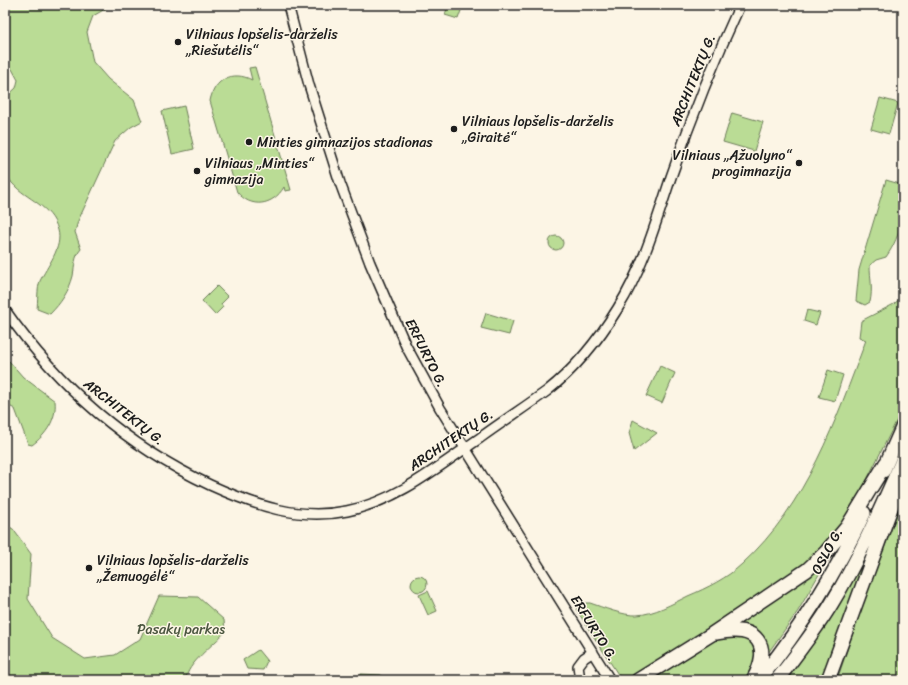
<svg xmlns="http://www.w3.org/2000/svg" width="908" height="685" viewBox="0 0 908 685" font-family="Sriracha,sans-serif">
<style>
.green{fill:#badc95;stroke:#6b7c58}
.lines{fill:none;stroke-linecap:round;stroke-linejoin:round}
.minor-casing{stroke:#1c1c1c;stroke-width:12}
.highway-casing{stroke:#1c1c1c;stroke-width:16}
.minor{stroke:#fcf5e5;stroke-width:9}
.highway{stroke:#fcf5e5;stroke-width:13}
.poi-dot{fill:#1c1c1c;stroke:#fcf5e5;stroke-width:1.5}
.labels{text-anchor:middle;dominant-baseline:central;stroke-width:3;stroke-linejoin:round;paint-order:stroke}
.poi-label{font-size:14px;fill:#1c1c1c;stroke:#fcf5e5;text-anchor:start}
.street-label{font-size:14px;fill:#1c1c1c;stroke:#fcf5e5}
.park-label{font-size:14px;fill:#4b5640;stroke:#fcf5e5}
</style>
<rect width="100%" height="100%" fill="#fcf5e5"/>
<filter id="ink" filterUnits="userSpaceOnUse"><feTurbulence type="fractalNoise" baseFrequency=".025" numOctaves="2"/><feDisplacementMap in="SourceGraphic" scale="8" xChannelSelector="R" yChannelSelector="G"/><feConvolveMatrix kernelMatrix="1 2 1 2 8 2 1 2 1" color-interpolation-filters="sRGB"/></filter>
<g filter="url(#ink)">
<path class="green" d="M 5,5 L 112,5 L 93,16 L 87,32 L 93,62 L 108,79 L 134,100 L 142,121 L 131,127 L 115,141 L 78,221 L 75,232 L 81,249 C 74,257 75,265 73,276 C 69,291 61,303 50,314 L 37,309 C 38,301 37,289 40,281 C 47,266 63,248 58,230 C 51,205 27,200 12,183 C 0,170 5,116 5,98 L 16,88 L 18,80 L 12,69 L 5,64 Z
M 448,5 L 463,5 L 458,19 L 445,15 Z
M 255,67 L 291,190 L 285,191 L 284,187 C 273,206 251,209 237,192 L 210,101 C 214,79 233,70 252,80 L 249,68 Z
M 880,98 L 898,103 L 889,134 L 871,129 Z
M 184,106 L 194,149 L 172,154 L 162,111 Z
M 732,113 L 763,122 L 754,151 L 723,142 Z
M 886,180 L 903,185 C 903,213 903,233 886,257 L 876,260 L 870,265 C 870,278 873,289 870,302 L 865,305 L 856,301 L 859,270 Z
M549 243a7 7 0 1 1 14 0a7 7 0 1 1-14 0Z
M 217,286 L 228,297 L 221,304 L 223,307 L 215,315 L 202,301 Z
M 903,296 L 903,408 L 845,523 L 824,550 L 751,605 L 632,677 L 628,678 L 619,676 L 576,609 L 584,603 L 590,603 C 602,607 624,616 637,615 C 654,614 672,604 688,596 C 707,588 727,578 742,564 C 807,505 836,420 866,340 L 859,337 L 861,321 L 894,304 Z
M 807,310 L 820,313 L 816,325 L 804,321 Z
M 486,313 L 513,321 L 509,335 L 481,328 Z
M 9,361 L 23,377 L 55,401 C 57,419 46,435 32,445 L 28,444 L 15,409 L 5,404 L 5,363 Z
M 660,366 L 675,373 L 662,403 L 646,396 Z
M 828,370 L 843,375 L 835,401 L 819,397 Z
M 633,420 L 657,433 L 634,451 L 629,433 Z
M 903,499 L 902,680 L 837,680 L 862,606 Z
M 5,524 L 13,529 L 31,554 L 28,599 L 52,638 L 85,659 L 115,655 L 140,639 L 159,596 L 198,597 L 224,620 L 225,632 C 215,644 186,664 186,680 L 5,680 Z
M 868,552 L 821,680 L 786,680 C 816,639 844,598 868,552 Z
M 826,562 L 798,611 L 768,653 L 765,645 L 731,626 L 791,589 Z
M411 584a8 8 0 1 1 16 0a8 8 0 1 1-16 0Z
M 428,591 L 437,611 L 428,615 L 419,595 Z
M 732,634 L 757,644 L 756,664 L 745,680 L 648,680 L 717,638 Z
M 258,650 L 267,661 L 263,670 L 247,669 L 243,660 Z
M 361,674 L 381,675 L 381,680 L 361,680 Z"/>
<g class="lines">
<g class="minor-casing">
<path id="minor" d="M 288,5 L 309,85 L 340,183 L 370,263 L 406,346 L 440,408 L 610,680
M 5,310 C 58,386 127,446 210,485 C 254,505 298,521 347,511 C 397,501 439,466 480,438 C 502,422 525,407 547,391 C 575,369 599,339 618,308 C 643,268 656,222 671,177 C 691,119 714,61 740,5
M 580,680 L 578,666 L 584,658 L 593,652"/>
</g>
<g class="highway-casing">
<path id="highway" d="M 883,471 L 903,426
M 717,633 C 757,624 773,645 753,680
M 638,680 L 712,634 L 807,570 L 826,552 L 847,527 L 886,463
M 759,680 C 801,628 836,573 864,513
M 777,680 C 796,655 816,630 832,603 C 860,557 881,508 903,459
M 828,680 L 898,489"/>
</g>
<use href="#minor" class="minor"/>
<use href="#highway" class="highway"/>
</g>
</g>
<g class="poi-dot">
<circle cx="178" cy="42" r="4"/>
<circle cx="454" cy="129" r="4"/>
<circle cx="249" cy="142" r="4"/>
<circle cx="799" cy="163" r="4"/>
<circle cx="197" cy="171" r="4"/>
<circle cx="89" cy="568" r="4"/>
</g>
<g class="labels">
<g class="poi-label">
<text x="186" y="34">Vilniaus lopšelis-darželis<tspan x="186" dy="16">„Riešutėlis“</tspan></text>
<text x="462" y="121">Vilniaus lopšelis-darželis<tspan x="462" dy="16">„Giraitė“</tspan></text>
<text x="257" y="142">Minties gimnazijos stadionas</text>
<text x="791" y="155" text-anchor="end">Vilniaus „Ąžuolyno“<tspan x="791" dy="16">progimnazija</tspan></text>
<text x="205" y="163">Vilniaus „Minties“<tspan x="205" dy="16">gimnazija</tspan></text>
<text x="97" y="560">Vilniaus lopšelis-darželis<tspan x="97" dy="16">„Žemuogėlė“</tspan></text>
</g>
<g class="street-label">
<text transform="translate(693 80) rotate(-68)">ARCHITEKTŲ G.</text>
<text transform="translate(426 353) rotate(63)">ERFURTO G.</text>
<text transform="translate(124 412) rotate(38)">ARCHITEKTŲ G.</text>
<text transform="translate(451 440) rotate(-34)">ARCHITEKTŲ G.</text>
<text transform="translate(827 551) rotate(-62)">OSLO G.</text>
<text transform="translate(594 628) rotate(58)">ERFURTO G.</text>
</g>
<g class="park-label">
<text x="181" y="629">Pasakų parkas</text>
</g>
</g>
<rect width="908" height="685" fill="none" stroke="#fcf5e5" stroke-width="20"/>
<rect x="10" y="10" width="888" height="665" fill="none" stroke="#1c1c1c" stroke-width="1.5" filter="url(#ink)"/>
</svg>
